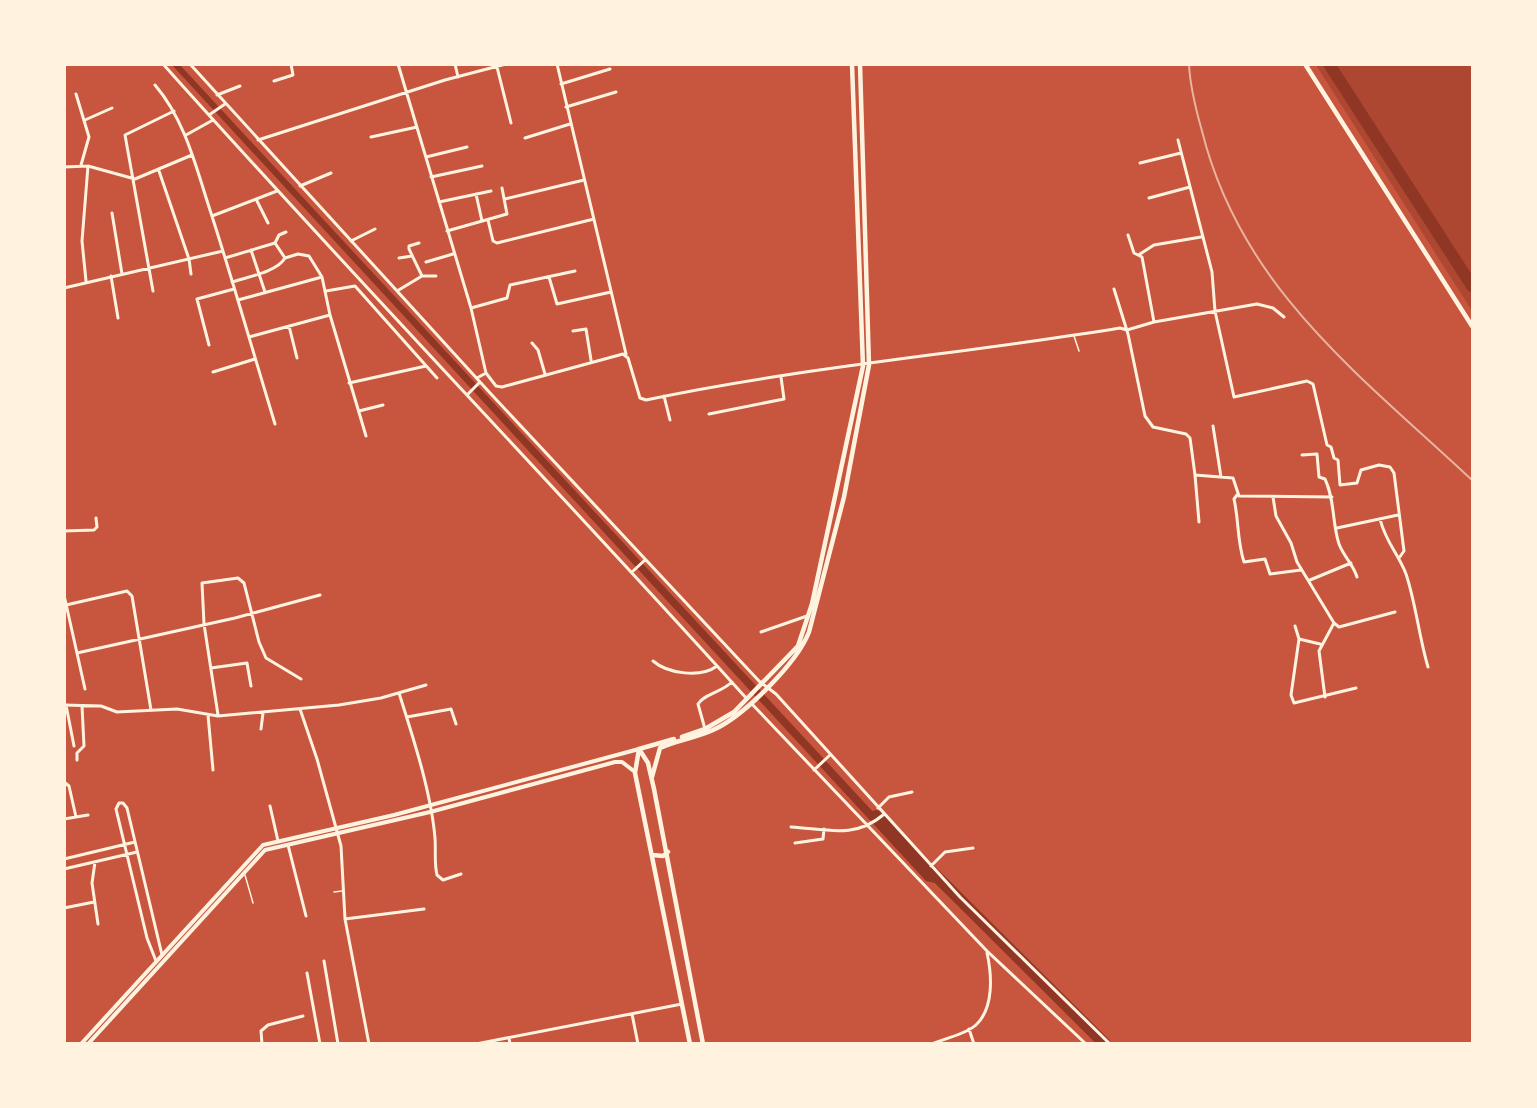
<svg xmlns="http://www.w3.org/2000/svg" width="1537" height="1108" viewBox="0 0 1537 1108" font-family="Cabin,sans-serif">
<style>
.green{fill:#ae4732}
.water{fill:#8f3625}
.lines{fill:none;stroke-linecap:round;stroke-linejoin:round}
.river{stroke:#8f3625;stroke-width:12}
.service{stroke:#fff3e0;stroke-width:1.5}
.minor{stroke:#fff3e0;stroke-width:3}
.tertiary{stroke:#fff3e0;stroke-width:4}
.secondary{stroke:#fff3e0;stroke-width:4.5}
.rail{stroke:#e9b49f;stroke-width:2}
</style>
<rect width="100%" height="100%" fill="#c8553d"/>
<path class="green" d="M 1316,65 L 1472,65 L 1472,311 Z"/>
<path class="water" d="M 172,65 L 180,65 L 940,884 L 926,881 Z"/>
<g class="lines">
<path class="river" d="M 1329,64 L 1472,286
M 876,816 L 1105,1044"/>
<path class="service" d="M 1074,336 L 1079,351
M 245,875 L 253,903
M 334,892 L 342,891"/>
<path class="minor" d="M 163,64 C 355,279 554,485 747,699
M 190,64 L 491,394 L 759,681 L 776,694 L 960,897 L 1110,1044
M 398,64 L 471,308 L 486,373
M 455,64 L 458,77
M 557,64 L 626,354
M 497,67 L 511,123
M 274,81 L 293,75 L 291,64
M 561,84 L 610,69
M 155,85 C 185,120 196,167 210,210 C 233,281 253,352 275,424
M 76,94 L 89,137 L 81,165
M 217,95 L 240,86
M 566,107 L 616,92
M 209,115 L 225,104
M 85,120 L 112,108
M 186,135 L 213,120
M 371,137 L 417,127
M 525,138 L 570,124
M 258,140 L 445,80 L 506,64
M 1178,140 L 1212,272 L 1215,311 L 1234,397 L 1307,381 L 1313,384 L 1327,445 L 1331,447 L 1334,458 L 1338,460 L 1340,485 L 1357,483 L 1361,470 L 1379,465 L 1390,467 L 1394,473 L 1404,551 L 1399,558
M 426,157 L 467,147
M 1140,163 L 1181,153
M 64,167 L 88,166 L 135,179 L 192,155
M 159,171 L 189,259 L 191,274
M 431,177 L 482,166
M 300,186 L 331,173
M 476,194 L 482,221
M 1149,198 L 1190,187
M 505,199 L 584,180
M 257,201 L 268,223
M 439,202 L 491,191
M 112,213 L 122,274
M 212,216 L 277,191
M 488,220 L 493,241 L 497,243 L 594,219
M 447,231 L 507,214 L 502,188
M 351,241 L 375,229
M 275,243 L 279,235 L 286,232
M 419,243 L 409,246 L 409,249 L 422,276
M 251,250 L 265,292
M 1140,254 L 1154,245 L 1201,237
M 225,258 L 275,243 L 285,258
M 399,258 L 412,256
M 426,262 L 453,254
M 111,276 L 118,318
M 549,277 L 557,304 L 611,292
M 86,281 L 82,241 L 88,166
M 232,282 C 247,277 277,272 285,258 L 298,254 L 309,256 L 322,277 L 330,315 L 366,436
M 64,288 L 223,251
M 1114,289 L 1128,334 L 1145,416 L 1153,427 L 1186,434 L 1190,438 L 1195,475 L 1233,478 L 1239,496 L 1332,497
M 153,291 L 125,135 L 174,111
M 326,291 L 355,286 L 437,378
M 397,291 L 422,276 L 436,276
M 238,300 L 322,277
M 471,308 L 507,298 L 510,285 L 575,271
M 1154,322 L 1257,304 L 1273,308 L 1284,317
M 289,326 L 297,358
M 1127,330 L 1154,322 L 1142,257 L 1134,253 L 1128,235
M 573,331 L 586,329 L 591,360
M 249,337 L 330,315
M 532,343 L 538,350 L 545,374
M 209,345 L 197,299 L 234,289
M 213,372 L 255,359
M 477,378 L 486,373 L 496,386 L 502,387 L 623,354 L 628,358 L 640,398 L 646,400 C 802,367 962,354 1120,328 L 1127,330
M 349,383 L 426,366
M 468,394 L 480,382
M 664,396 L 670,420
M 359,411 L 383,405
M 709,414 L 784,399 L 781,377
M 1213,426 L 1221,477
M 1302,455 L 1317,454 L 1319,477 L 1325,479 C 1335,500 1332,523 1339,544 C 1344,557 1353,564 1357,577
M 1195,475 L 1199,522
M 1237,495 L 1234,499 C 1239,521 1237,541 1244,562 L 1265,559 L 1270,574 L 1301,570
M 1273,497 L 1276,516 L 1291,543 L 1297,562 L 1334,623 L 1339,627 L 1395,612
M 1380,519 C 1386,543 1398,553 1406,574 C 1416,604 1419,637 1428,667
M 1337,528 L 1398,515
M 64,531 L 94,530 L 97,527 L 96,518
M 632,572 L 645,560
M 1310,580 L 1351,563
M 64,595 L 85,689
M 66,605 L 127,591 L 132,596 L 151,710
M 1295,626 L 1299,639
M 761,632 L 807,616
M 1320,644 L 1299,639 L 1291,695 L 1294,703 L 1356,688
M 77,653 L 235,618 L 320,595
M 653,661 C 668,674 701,678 717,666
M 211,668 L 247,663 L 251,686
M 399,693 C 413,737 431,792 435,838 C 436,851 434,863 437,875 L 443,880 L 461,874
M 1325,697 L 1319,651 L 1334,623
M 751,703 L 987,951 L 1086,1044
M 64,705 L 101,706 L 117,712 L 177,709 L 218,716 L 339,705 L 381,698 L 426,685
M 66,705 L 74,746
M 300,709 L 317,759 L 341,846 L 345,919 L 369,1044
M 208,715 L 213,770
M 218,715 L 204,624 L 202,583 L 238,578 L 244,583 L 259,642 L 266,658 L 301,679
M 407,717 L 451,709 L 456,724
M 261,729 L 263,713
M 705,729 L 698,704 C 704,694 722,692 732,682
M 77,760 L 77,753 L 84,746 L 82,706
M 814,770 L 830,755
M 64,782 L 69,786 L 76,817
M 270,806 L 278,841
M 878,808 L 889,797 L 912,792
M 64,819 L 88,815
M 791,827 C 826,829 855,839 883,815
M 795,843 L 823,839 L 824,829
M 288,845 L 306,916
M 64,859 L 135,842
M 95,862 L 92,883 L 98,924
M 931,866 L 945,852 L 973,848
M 64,869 L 137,852
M 64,908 L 94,902
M 345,919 L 424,909
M 156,961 L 147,938 L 116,809 L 119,803 L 123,803 L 127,808 L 162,955
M 324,961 L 338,1044
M 307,973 L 320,1044
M 632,1014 L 638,1044
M 969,1029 L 974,1044
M 509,1038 L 510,1044
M 262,1044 L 261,1031 L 268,1025 L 303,1016
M 476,1044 L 682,1004
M 932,1044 C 945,1038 965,1035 976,1025 C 994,1008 992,975 987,953"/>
<path class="tertiary" d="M 81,1044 L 263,845 L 394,815 L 639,749
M 88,1044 L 265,850 L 430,812 L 615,762 L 622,762 L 635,772"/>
<path class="secondary" d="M 1305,64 L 1472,326
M 682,737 L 705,729 L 734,712 L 798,646 L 812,604 L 863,366 L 852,64
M 639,749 L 674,739
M 639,749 L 648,763 L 654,789 L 703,1044
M 639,749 L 635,773 L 690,1044
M 652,777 L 660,748 C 677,740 696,738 713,730 C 744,716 797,663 809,632 L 844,497 L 869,365 L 860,64
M 653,855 L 663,856 L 668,852"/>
<path class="rail" d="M 1189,64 C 1190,87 1196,110 1202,131 C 1241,288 1360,375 1472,480"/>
</g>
<rect width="1537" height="1108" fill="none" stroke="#fff3e0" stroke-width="132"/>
</svg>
